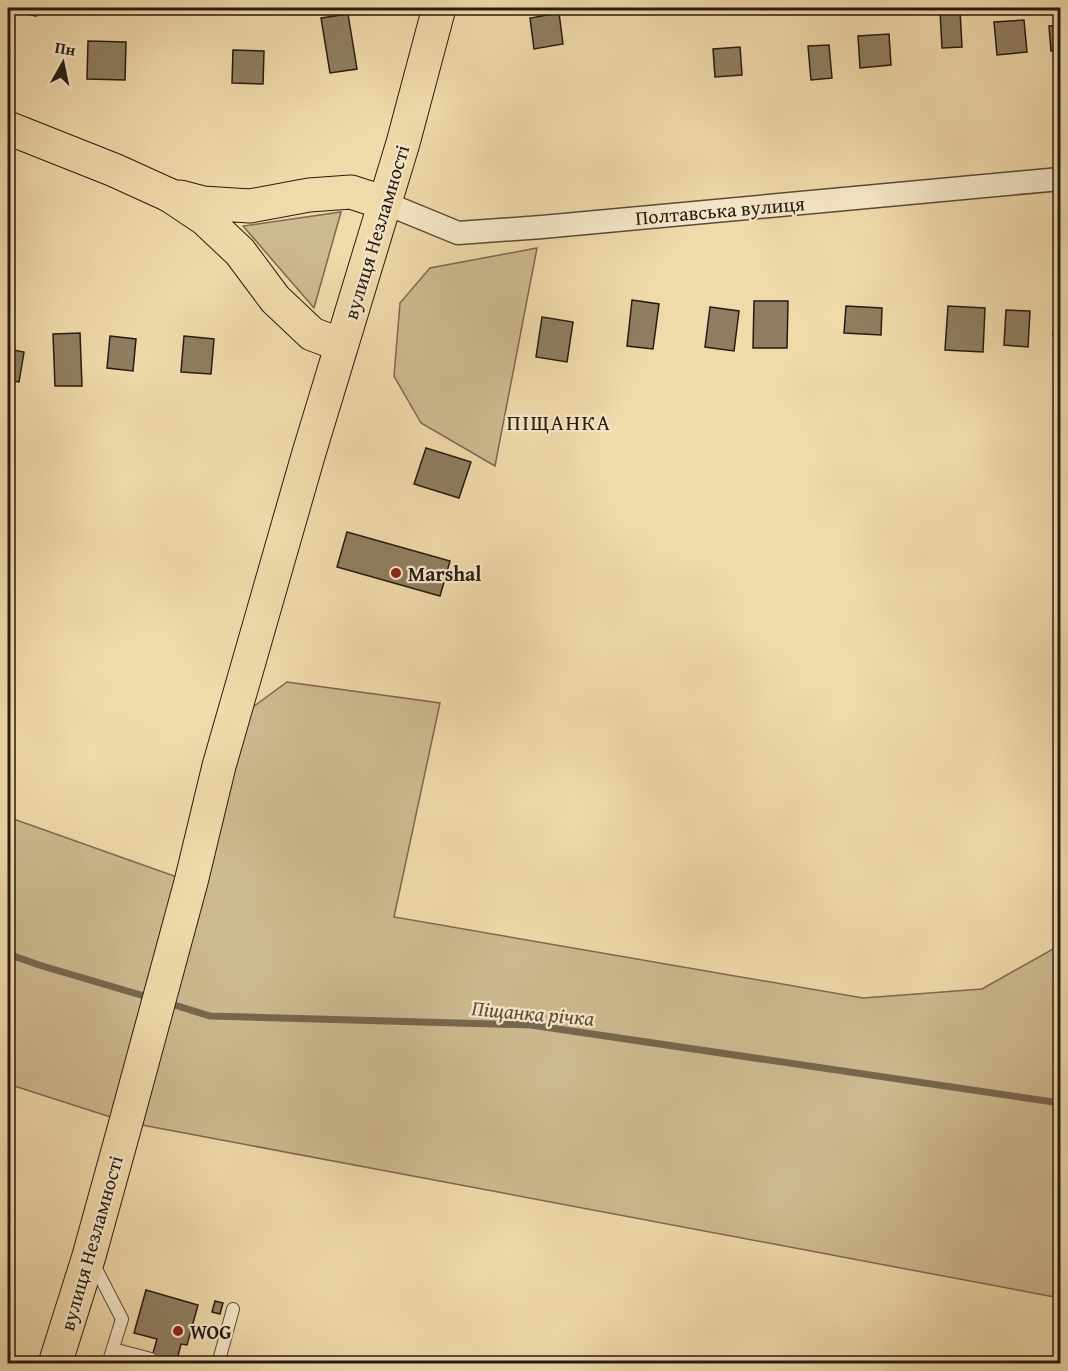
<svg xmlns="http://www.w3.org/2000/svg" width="1068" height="1371" viewBox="0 0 1068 1371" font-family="'Gentium Book Plus',serif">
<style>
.green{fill:#ceba90;stroke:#7a6a51;stroke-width:1.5}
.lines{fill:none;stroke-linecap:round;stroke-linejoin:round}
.stream{stroke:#76674e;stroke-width:7}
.building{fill:#8f7e61;stroke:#261b12;stroke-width:1.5}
.lane-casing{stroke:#584b38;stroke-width:14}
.street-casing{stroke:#584b38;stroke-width:25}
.primary-casing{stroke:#261b12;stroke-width:35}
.highway-casing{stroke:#261b12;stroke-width:35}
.lane{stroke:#f5e7c8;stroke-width:12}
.street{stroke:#f5e7c8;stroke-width:22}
.primary{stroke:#f0daaa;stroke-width:33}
.highway{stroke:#f0daaa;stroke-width:33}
.poi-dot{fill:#8f2418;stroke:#f5e7c8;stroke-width:2}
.labels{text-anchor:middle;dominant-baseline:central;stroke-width:4.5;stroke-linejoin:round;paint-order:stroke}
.street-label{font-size:20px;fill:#261b12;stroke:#f5e7c8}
.poi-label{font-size:20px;font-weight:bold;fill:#261b12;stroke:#f5e7c8;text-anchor:start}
.water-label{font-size:21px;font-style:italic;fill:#5b4d3a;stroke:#f5e7c8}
.quarter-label{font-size:22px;letter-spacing:1.5px;fill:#261b12;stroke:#f5e7c8}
</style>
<rect width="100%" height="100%" fill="#f0daaa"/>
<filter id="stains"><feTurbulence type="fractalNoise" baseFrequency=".00333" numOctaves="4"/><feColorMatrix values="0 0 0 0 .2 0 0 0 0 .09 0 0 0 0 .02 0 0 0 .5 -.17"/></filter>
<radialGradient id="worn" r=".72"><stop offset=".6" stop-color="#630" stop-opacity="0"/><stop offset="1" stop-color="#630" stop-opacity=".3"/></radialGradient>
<path class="green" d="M 341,212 L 314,308 L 243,226 Z
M 537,248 L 495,466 L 421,423 L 394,376 L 400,303 L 430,268 Z
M 287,682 L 440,703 L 394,917 L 863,998 L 982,989 L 1060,945 L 1060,1298 L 126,1122 L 8,1084 L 8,817 L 191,882 L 250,709 Z"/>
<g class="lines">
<path class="stream" d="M 8,954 L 39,965 L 151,998
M 168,1003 L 210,1016 L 531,1025 L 1060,1103"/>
</g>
<path class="building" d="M 19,8 L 38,8 L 36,16 L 18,12 Z
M 960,10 L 962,47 L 942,48 L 940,11 Z
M 559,13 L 563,44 L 534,49 L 530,18 Z
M 348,14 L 357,69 L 330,73 L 321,18 Z
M 1024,20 L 1027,52 L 997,55 L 994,22 Z
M 1060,25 L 1060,50 L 1051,51 L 1049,26 Z
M 889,34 L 891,65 L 860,68 L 858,36 Z
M 88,41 L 126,42 L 125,80 L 87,79 Z
M 829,45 L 832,78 L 811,80 L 808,46 Z
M 740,47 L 742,75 L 715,77 L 713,49 Z
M 233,50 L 264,51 L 263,84 L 232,83 Z
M 632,300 L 659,304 L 653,349 L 627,346 Z
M 754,301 L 788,301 L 787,348 L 753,348 Z
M 846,306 L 882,308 L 881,335 L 844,333 Z
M 948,306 L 985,308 L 983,352 L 945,350 Z
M 710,307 L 739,311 L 734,351 L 705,347 Z
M 1056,309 L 1060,309 L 1060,336 L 1053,335 Z
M 1006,310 L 1030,311 L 1028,347 L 1004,345 Z
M 542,317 L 573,322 L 567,362 L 536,357 Z
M 80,333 L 82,386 L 55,386 L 53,334 Z
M 110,336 L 136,339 L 133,371 L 107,368 Z
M 184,336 L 214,339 L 211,374 L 181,372 Z
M 8,349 L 24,352 L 19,382 L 8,380 Z
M 426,448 L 471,462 L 459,498 L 414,484 Z
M 347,532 L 450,561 L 440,596 L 337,567 Z
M 146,1290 L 198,1305 L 187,1345 L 181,1344 L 176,1364 L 150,1364 L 157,1339 L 134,1333 Z
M 215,1301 L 223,1303 L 220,1314 L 212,1312 Z"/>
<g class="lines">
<g class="lane-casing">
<path id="lane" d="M 93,1263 L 122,1319 L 108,1364
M 113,1349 L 151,1359
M 218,1364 L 233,1309"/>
</g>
<g class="street-casing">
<path id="street" d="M 385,203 L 458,233 L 542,227 L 1060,179"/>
</g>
<g class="primary-casing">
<path id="primary" d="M 8,128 L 114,170 L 169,195"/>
</g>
<g class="highway-casing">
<path id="highway" d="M 169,195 L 205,219 L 240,252 L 275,299 L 312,334 L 341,345
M 180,197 L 203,203 L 250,206 L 309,195 L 351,192 L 385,203
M 55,1364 L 89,1256 L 126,1122 L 191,882 L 219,766 L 308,456 L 403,143 L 439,8"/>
</g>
<use href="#lane" class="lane"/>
<use href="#street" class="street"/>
<use href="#primary" class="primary"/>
<use href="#highway" class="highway"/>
</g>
<g class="poi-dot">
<circle cx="396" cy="573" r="6"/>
<circle cx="178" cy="1331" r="6"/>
</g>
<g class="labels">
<g class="street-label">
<text transform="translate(720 210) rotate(-5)">Полтавська вулиця</text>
<text transform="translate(376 232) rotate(-73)">вулиця Незламності</text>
<text transform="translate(91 1243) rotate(-74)">вулиця Незламності</text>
</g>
<g class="poi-label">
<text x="408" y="573">Marshal</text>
<text x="190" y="1331">WOG</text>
</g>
<g class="water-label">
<text transform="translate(533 1013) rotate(5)">Піщанка річка</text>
</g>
<g class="quarter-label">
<text x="559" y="422">ПІЩАНКА</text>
</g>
</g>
<rect width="1068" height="1371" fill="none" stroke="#f0daaa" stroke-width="30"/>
<rect x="9" y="9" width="1050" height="1353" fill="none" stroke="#261b12" stroke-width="3"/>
<rect x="15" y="15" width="1038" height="1341" fill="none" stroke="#261b12" stroke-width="1.5"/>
<g transform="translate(63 63) rotate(9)" stroke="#f5e7c8" stroke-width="4.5" paint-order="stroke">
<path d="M0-4.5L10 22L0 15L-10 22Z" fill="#261b12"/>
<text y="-9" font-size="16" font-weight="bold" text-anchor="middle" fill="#261b12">Пн</text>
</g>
<rect width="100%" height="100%" filter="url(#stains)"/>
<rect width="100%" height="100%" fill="url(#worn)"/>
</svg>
